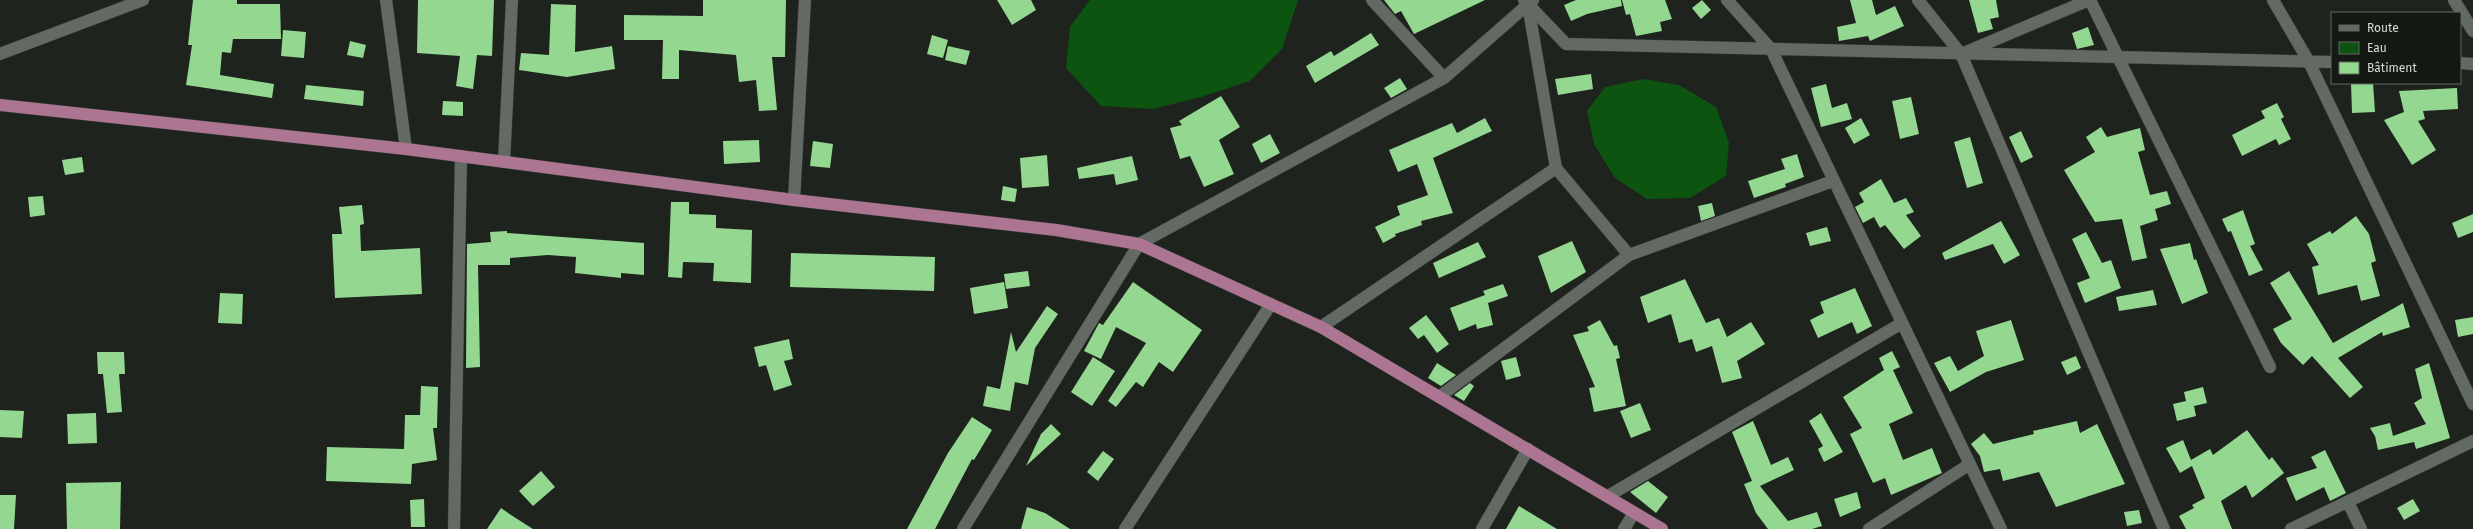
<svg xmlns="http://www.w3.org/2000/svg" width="2473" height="529" viewBox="0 0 2473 529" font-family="'Fira Sans',sans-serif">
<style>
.water{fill:#0d5411}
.building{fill:#93d790}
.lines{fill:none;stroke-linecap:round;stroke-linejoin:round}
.minor-casing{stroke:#3a3d3a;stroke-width:13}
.trunk-casing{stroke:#3a3d3a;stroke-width:13}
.minor{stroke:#636963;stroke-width:12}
.trunk{stroke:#ac7692;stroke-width:12}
</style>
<rect width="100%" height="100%" fill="#1e231d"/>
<path class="water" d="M 1090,0 L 1298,0 L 1282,49 L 1250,81 L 1201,97 L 1153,109 L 1101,106 L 1066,68 L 1070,27 Z
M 1644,79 L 1679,85 L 1716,107 L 1729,143 L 1726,176 L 1690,198 L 1647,199 L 1615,178 L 1594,144 L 1587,111 L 1605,87 Z"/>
<path class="building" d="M 193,0 L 237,0 L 237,4 L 280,4 L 281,39 L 233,39 L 231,53 L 222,52 L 220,75 L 274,84 L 272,98 L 186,85 L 192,45 L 188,45 Z
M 418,0 L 494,0 L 492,56 L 477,55 L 473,89 L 456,86 L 460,56 L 417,53 Z
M 703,0 L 786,0 L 785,57 L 772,57 L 777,110 L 759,111 L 756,80 L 739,82 L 736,55 L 679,50 L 679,79 L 662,79 L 663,40 L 624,40 L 624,15 L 703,16 Z
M 997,0 L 1031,0 L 1036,10 L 1012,25 Z
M 1384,0 L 1485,0 L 1414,34 L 1401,11 L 1395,14 Z
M 1576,0 L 1621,0 L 1622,6 L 1587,14 L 1571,21 L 1564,5 Z
M 1622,0 L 1665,0 L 1672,19 L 1660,22 L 1662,31 L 1636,36 L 1630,14 L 1626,15 Z
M 1702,0 L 1711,10 L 1701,19 L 1692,8 Z
M 1850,0 L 1872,0 L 1876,15 L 1895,6 L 1904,26 L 1870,41 L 1868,36 L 1839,41 L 1837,27 L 1856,23 Z
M 1969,0 L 1996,0 L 1999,17 L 1990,19 L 1993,29 L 1978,33 Z
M 551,4 L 576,5 L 575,52 L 612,46 L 615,69 L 567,77 L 519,70 L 521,53 L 549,55 Z
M 2088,27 L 2094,45 L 2077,49 L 2072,33 Z
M 283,30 L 306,32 L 304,58 L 281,56 Z
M 1371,33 L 1379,45 L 1315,83 L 1306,66 L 1331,51 L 1334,56 Z
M 932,35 L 948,40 L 943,58 L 927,54 Z
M 350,41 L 366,45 L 363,58 L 347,55 Z
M 948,46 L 970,51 L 966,65 L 945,60 Z
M 1591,74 L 1593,89 L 1558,95 L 1555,79 Z
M 1400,78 L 1407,89 L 1391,98 L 1384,88 Z
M 2351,83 L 2373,83 L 2375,112 L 2352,113 Z
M 1826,84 L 1832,108 L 1847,103 L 1852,119 L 1821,127 L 1811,88 Z
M 306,85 L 364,91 L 363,106 L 304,99 Z
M 2457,88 L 2458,109 L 2423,111 L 2425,119 L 2418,121 L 2436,150 L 2412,165 L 2384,120 L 2404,112 L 2399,91 Z
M 1221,96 L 1240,127 L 1219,140 L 1234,174 L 1204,187 L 1190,156 L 1180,159 L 1170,128 L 1182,125 L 1179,121 Z
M 1911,97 L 1919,134 L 1900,139 L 1892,101 Z
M 443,101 L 463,102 L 463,116 L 442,115 Z
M 2277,103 L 2284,117 L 2281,119 L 2291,139 L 2279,145 L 2276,139 L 2242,156 L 2232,135 L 2265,118 L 2261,111 Z
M 1485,118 L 1492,131 L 1433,158 L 1453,213 L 1421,221 L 1422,225 L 1395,234 L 1396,236 L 1383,243 L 1375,227 L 1400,215 L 1397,206 L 1428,195 L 1417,164 L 1398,172 L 1389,150 L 1452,123 L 1457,133 Z
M 1861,118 L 1870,135 L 1854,144 L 1845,128 Z
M 2101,127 L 2107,137 L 2140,128 L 2145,150 L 2138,152 L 2150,195 L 2167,191 L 2171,204 L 2155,209 L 2158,220 L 2140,226 L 2147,258 L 2132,261 L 2122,219 L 2095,222 L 2064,170 L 2095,152 L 2086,137 Z
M 2021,131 L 2033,157 L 2021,163 L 2009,137 Z
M 1270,134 L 1280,153 L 1261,163 L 1252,144 Z
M 1970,137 L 1983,183 L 1967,188 L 1954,142 Z
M 759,140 L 760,162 L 724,164 L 723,141 Z
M 813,141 L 833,144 L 830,168 L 810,166 Z
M 1797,154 L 1804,177 L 1785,184 L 1786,187 L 1754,198 L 1748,181 L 1785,169 L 1781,159 Z
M 1047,155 L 1049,186 L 1022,188 L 1020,158 Z
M 1132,156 L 1138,180 L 1116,185 L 1114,174 L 1079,179 L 1077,168 Z
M 82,157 L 84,172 L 65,175 L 62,160 Z
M 1881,179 L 1894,203 L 1906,198 L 1914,212 L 1906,215 L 1921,236 L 1904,249 L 1885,225 L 1880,228 L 1874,217 L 1863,223 L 1855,207 L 1864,202 L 1859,193 Z
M 1003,186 L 1017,189 L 1015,202 L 1001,200 Z
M 43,196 L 45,215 L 30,217 L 28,197 Z
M 671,202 L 689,202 L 689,214 L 716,215 L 716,228 L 752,230 L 751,283 L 713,281 L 714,263 L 683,262 L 682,278 L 668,277 Z
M 1712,203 L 1715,216 L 1701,221 L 1698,206 Z
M 362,205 L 364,224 L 360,225 L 361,251 L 420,248 L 422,294 L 335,298 L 332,234 L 342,234 L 339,207 Z
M 2243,210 L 2255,244 L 2250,246 L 2263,270 L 2249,276 L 2231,231 L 2228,232 L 2222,219 Z
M 2473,214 L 2473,232 L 2458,238 L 2452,223 Z
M 2356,216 L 2369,234 L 2376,261 L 2371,263 L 2380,296 L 2361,301 L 2357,285 L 2318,295 L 2312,267 L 2319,265 L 2307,244 L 2330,231 L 2332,234 Z
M 2001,221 L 2020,255 L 2004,264 L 1993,244 L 1945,260 L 1942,253 Z
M 1827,227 L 1831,241 L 1810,246 L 1806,233 Z
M 507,231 L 507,233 L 644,243 L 644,275 L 621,273 L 621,278 L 575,273 L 576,257 L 548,255 L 510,258 L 510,265 L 478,265 L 480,367 L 466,368 L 467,244 L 491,242 L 490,232 Z
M 2086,232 L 2102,263 L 2111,260 L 2121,288 L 2085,303 L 2077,283 L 2090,278 L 2072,239 Z
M 1572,241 L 1586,272 L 1551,293 L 1538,256 Z
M 1478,242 L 1486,257 L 1439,278 L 1433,263 Z
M 2190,243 L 2194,260 L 2196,259 L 2208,293 L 2182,304 L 2160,249 Z
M 791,253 L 935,257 L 934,291 L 790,287 Z
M 1028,271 L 1030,286 L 1006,289 L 1004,274 Z
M 2289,271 L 2333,343 L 2403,303 L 2410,327 L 2383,336 L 2382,332 L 2338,358 L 2363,387 L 2350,398 L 2312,356 L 2303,365 L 2281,343 L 2273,329 L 2292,319 L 2270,283 Z
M 1685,279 L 1706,323 L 1719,318 L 1727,337 L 1751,322 L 1765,344 L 1737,361 L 1742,378 L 1722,383 L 1712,346 L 1696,352 L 1692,339 L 1679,343 L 1671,314 L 1648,323 L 1640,297 Z
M 1004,282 L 1008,308 L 974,314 L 970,288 Z
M 1133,282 L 1202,330 L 1173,372 L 1159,362 L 1143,387 L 1136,382 L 1116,407 L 1108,401 L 1146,343 L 1116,327 L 1101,359 L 1084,351 L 1099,323 L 1103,325 Z
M 1503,284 L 1508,296 L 1488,303 L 1493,325 L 1477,329 L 1476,324 L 1459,331 L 1450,308 L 1485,295 L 1483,291 Z
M 1855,288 L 1872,326 L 1857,334 L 1852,322 L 1818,338 L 1810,320 L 1824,313 L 1820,302 Z
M 2153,290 L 2157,305 L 2119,311 L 2116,297 Z
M 220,293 L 243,294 L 242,324 L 218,323 Z
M 1047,306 L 1058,314 L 1035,348 L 1028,385 L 1015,382 L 1010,411 L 983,406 L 987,386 L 1000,389 L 1011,332 L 1016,352 Z
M 1426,315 L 1449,344 L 1437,353 L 1424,335 L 1418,339 L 1409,328 Z
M 2473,317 L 2473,334 L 2458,337 L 2455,320 Z
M 1600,320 L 1614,346 L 1617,345 L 1620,358 L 1616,359 L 1626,406 L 1594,412 L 1589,388 L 1595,387 L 1573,335 L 1589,331 L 1587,327 Z
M 2011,320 L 2024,360 L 1986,372 L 1950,392 L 1934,363 L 1950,356 L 1958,371 L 1984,356 L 1976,331 Z
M 789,339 L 793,359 L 784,361 L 792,385 L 774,391 L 766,365 L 759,367 L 754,347 Z
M 1892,351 L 1900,367 L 1893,370 L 1913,413 L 1889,424 L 1903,460 L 1932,448 L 1942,473 L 1891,495 L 1885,478 L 1873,483 L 1850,434 L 1862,428 L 1843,397 L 1884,370 L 1879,358 Z
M 97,352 L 124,352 L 125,374 L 119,374 L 122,412 L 107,413 L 103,374 L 98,374 Z
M 2076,356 L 2081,368 L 2067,375 L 2061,362 Z
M 1093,357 L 1115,371 L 1092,406 L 1071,392 Z
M 1516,357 L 1521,376 L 1506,380 L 1501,361 Z
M 1437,363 L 1456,375 L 1441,386 L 1428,378 Z
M 2429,363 L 2450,438 L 2416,449 L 2414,442 L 2378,450 L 2375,436 L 2370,428 L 2390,423 L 2393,436 L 2426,424 L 2414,403 L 2422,398 L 2415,369 Z
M 1470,383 L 1474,386 L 1464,401 L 1454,395 Z
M 421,386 L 438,387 L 437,428 L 433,428 L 437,460 L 412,464 L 411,484 L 326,481 L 327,447 L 404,449 L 405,415 L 420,415 Z
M 2203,387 L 2207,403 L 2194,406 L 2196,416 L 2177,421 L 2173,404 L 2186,401 L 2184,392 Z
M 1640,403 L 1651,430 L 1631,438 L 1620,411 Z
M 0,410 L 24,411 L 22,438 L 0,437 Z
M 96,413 L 97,443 L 68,444 L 67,414 Z
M 1821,413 L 1843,452 L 1824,462 L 1818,449 L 1823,446 L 1809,421 Z
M 972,417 L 992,430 L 974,460 L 972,459 L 935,529 L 907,529 L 948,453 Z
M 1753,421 L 1771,465 L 1788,457 L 1794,470 L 1760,486 L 1788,521 L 1817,512 L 1822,526 L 1812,529 L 1768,529 L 1756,513 L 1744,484 L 1752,481 L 1732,432 Z
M 2077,421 L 2080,433 L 2097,424 L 2125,484 L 2056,507 L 2039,472 L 2003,481 L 2000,469 L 1984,472 L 1980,456 L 1971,444 L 1984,433 L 1993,444 L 2034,434 L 2033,431 Z
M 1051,424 L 1061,434 L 1026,466 L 1041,434 Z
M 2247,430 L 2269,460 L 2272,457 L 2284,473 L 2252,498 L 2246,485 L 2221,501 L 2232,529 L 2186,529 L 2179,516 L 2194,508 L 2192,505 L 2205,498 L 2192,466 L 2180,473 L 2166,448 L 2183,440 L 2191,460 L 2210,449 L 2213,455 Z
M 2325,450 L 2346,493 L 2330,501 L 2324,487 L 2296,501 L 2286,478 L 2317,468 L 2311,457 Z
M 1103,451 L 1114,459 L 1098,481 L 1087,472 Z
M 541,471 L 555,487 L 533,506 L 519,491 Z
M 1648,481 L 1668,497 L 1656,513 L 1630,492 Z
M 121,482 L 120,529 L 67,529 L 66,483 Z
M 1857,492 L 1861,508 L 1840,517 L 1834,499 Z
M 0,495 L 16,495 L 14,529 L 0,529 Z
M 424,499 L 425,527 L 411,527 L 410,500 Z
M 2413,499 L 2420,511 L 2404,520 L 2397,508 Z
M 1519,506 L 1557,529 L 1506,529 Z
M 1027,507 L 1045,513 L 1070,529 L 1021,529 Z
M 501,508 L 511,515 L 533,529 L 487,529 Z
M 2139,510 L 2142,523 L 2127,526 L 2124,512 Z"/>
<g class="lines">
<g class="minor-casing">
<path id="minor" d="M 386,0 L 406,149
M 1372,0 L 1444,78
M 1524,0 L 1566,44 L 2332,62
M 1727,0 L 1771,49 L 2001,529
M 1918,0 L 1961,54 L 2164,529
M 2090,0 L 2270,367
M 2273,0 L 2309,62 L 2473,404
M 2454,0 L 2473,31
M 1528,5 L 1556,168 L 1629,255
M 1966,52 L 2089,0
M 0,54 L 143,0
M 2460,63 L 2473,64
M 504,162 L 512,0
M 794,200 L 805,0
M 1321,327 L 1556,168
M 1439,397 L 1629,255 L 1833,181
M 1608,496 L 1902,323
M 2348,502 L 2361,529
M 454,529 L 461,156
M 963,529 L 1139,244 L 1444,78 L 1533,0
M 1125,529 L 1271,304
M 1482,529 L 1528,449
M 1624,529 L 1634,513
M 1869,529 L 1970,464
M 2291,529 L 2473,441"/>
</g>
<g class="trunk-casing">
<path id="trunk" d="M 0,105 L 406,149 L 794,200 L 1056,230 L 1139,244 L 1321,327 L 1662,529"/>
</g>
<use href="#minor" class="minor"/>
<use href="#trunk" class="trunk"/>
</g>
<rect x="2331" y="12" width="130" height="72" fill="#151914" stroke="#636662"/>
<rect x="2339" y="25" width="20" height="6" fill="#636963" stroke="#636662"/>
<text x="2367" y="32" font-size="12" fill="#d7dad7">Route</text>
<rect x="2339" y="42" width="20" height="12" fill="#0d5411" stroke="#636662"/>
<text x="2367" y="52" font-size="12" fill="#d7dad7">Eau</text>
<rect x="2339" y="62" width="20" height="12" fill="#93d790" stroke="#636662"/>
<text x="2367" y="72" font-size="12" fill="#d7dad7">Bâtiment</text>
</svg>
